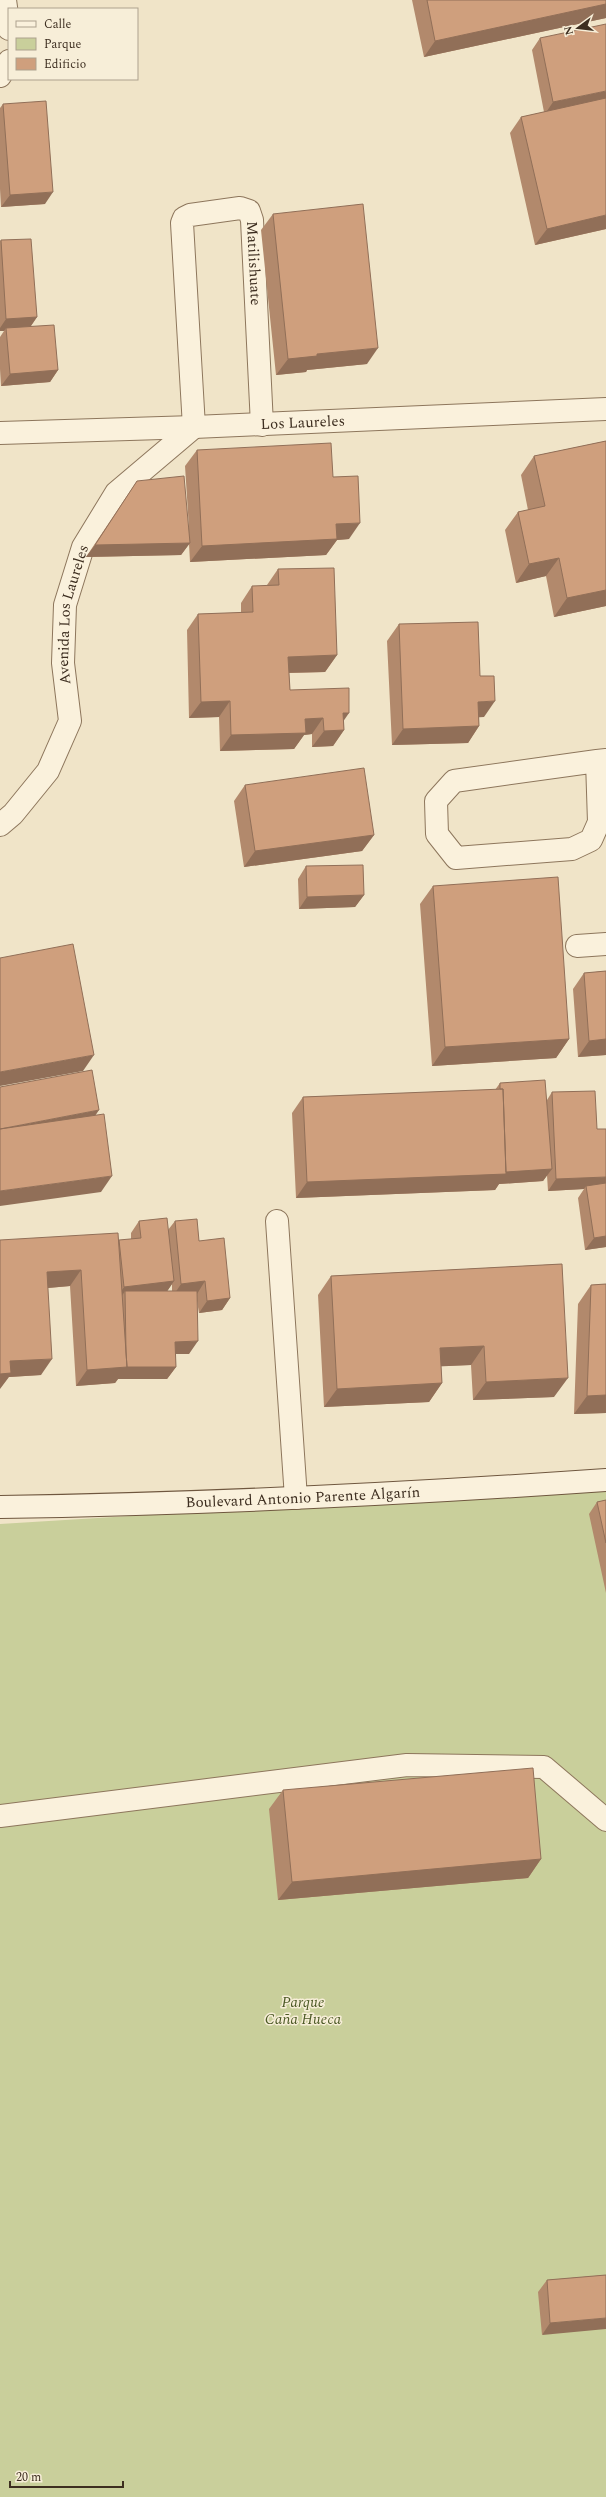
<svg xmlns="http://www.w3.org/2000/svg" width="606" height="2497" viewBox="0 0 606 2497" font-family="Spectral,serif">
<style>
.green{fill:#c9cf9b}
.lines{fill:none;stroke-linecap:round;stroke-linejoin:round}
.service-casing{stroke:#8d765c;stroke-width:24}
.minor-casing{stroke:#8d765c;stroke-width:24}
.secondary-casing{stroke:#6f573f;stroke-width:24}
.service{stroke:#faf1dc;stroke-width:22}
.minor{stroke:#faf1dc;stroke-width:22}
.secondary{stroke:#faf1dc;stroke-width:22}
.wall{fill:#b2896c;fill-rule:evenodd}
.shaded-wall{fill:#916f58}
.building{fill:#cf9f7d;stroke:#916f58}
.labels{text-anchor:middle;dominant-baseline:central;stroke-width:3;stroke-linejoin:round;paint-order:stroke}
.street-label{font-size:15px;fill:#3d2e20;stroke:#f7eed8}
.park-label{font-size:15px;font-style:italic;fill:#4d5a26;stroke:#f7eed8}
</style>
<rect width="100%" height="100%" fill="#f0e4c8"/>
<path class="green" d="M 606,1487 L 606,2497 L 0,2497 L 0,1524 Z"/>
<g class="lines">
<g class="service-casing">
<path id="service" d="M 5,0 L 9,29
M 0,76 L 9,61
M 597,761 L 599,822 L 591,840 L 572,849 L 456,858 L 437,834 L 436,801 L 454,781 L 597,761 L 606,760
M 577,946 L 606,944
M 277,1221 L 296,1498
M 0,1816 L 407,1765 L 544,1767 L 606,1820"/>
</g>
<g class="minor-casing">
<g id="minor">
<path id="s1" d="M 0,433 L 194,427 L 606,409"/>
<path id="s2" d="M 0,825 L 13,814 L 48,771 L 70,721 L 63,663 L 65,605 L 83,547 L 116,493 L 194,427 L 182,223 L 184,218 L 190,215 L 240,208 L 249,211 L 252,220 L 262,425"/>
</g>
</g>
<g class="secondary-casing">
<g id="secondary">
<path id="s3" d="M 0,1507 C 202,1504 404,1494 606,1480"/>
</g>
</g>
<use href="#service" class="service"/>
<use href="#minor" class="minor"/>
<use href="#secondary" class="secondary"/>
</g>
<path class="wall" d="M 412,0 L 606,0 L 606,18 L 424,57 Z
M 540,38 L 606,229 L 535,245 L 510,133 L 521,117 L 544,112 L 532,50 Z
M 3,104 L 45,204 L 1,207 L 0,189 L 0,108 Z
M 273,214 L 367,364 L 307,370 L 306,372 L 276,375 L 261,230 Z
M 1,240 L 37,317 L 31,326 L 58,370 L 50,382 L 1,386 L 0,369 L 0,337 L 4,331 L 0,331 L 0,241 Z
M 606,441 L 606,606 L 554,617 L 546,576 L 516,583 L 505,530 L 518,512 L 528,510 L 521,475 L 534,456 Z
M 197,450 L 333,477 L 349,539 L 337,540 L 326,555 L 190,562 L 189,544 L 181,555 L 86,557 L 137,481 L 189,528 L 185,466 Z
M 278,569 L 337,655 L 325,672 L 289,673 L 290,690 L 344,721 L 344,730 L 333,746 L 312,747 L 312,734 L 304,735 L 294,749 L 220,751 L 219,717 L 189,718 L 187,630 L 198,614 L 241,613 L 241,603 L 252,586 L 267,586 L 267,585 Z
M 399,624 L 480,676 L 484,717 L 479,717 L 479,726 L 468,743 L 392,745 L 387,641 Z
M 245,785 L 374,835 L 362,851 L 244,867 L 234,801 Z
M 306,866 L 364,895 L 355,907 L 299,909 L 298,879 Z
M 433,886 L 569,1039 L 556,1058 L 432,1066 L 420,904 Z
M 606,971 L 606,1055 L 578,1057 L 573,989 L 584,973 Z
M 500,1083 L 547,1100 L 552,1092 L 597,1129 L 606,1247 L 585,1250 L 578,1198 L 584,1189 L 548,1191 L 547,1175 L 543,1181 L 499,1184 L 495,1190 L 296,1198 L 292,1113 L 303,1097 L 495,1090 Z
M 139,1221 L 168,1230 L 175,1221 L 199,1241 L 230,1298 L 222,1310 L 199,1313 L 197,1301 L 189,1354 L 175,1354 L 176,1367 L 167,1379 L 118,1379 L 115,1383 L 76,1386 L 70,1286 L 48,1288 L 41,1375 L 9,1377 L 0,1240 L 119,1241 L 131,1239 L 131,1233 ZM 172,1284 L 172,1291 L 167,1291 Z
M 562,1264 L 554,1397 L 473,1400 L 471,1365 L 441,1366 L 442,1383 L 429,1402 L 324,1407 L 318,1295 L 331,1276 Z
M 606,1284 L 606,1413 L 574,1414 L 578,1304 L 591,1285 Z
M 606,1500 L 606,1593 L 589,1514 L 597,1502 Z
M 283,1790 L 541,1859 L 528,1878 L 278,1900 L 269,1809 Z
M 606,2275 L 542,2335 L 538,2292 L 547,2280 Z"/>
<path class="shaded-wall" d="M 606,4 L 606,18 L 424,57 L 435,41 Z
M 606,91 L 606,101 L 545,114 L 553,102 Z
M 53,192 L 45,204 L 1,207 L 10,195 Z
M 606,215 L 606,229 L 535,245 L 547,229 Z
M 37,317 L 28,330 L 6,328 L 4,331 L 0,331 L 0,328 L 6,319 Z
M 378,348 L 367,364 L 307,370 L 306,372 L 276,375 L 288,359 L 317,354 Z
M 58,370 L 50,382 L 1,386 L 10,374 Z
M 360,523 L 349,539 L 337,540 L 326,555 L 190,562 L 202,546 L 336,524 Z
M 190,543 L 181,555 L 86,557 L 95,545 Z
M 559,558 L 546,576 L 516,583 L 529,564 Z
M 606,590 L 606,606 L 554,617 L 567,598 Z
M 337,655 L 325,672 L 277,673 L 288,657 Z
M 230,701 L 219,717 L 189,718 L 201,702 Z
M 495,701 L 484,717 L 467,718 L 478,702 Z
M 343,713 L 349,713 L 338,729 Z
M 323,718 L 312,734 L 304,735 L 294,749 L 220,751 L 231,735 L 305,719 Z
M 479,726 L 468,743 L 392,745 L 403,729 Z
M 344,730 L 333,746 L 312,747 L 324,731 Z
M 374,835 L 362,851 L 244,867 L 255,851 Z
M 364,895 L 355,907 L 299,909 L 307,897 Z
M 569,1039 L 556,1058 L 432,1066 L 445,1047 Z
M 606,1039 L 606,1055 L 578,1057 L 589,1041 Z
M 94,1055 L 83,1071 L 0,1086 L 0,1072 Z
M 99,1110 L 91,1122 L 0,1129 Z
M 552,1169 L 543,1181 L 499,1184 L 495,1190 L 296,1198 L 307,1182 L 506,1172 Z
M 112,1176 L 101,1192 L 0,1206 L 0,1191 Z
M 606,1177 L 606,1188 L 586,1186 L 584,1189 L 548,1191 L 556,1179 Z
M 606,1236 L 606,1247 L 585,1250 L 594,1238 Z
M 81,1270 L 70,1286 L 36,1289 L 47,1272 Z
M 174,1281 L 166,1293 L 125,1291 L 120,1299 L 116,1299 L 124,1287 Z
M 205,1281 L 197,1294 L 173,1296 L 181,1284 Z
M 230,1298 L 222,1310 L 199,1313 L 207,1301 Z
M 198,1341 L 189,1354 L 167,1354 L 175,1342 Z
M 484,1346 L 471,1365 L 427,1367 L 440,1348 Z
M 52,1359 L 41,1375 L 9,1377 L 0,1389 L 0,1374 L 10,1361 Z
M 126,1367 L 176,1367 L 167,1379 L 118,1379 L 115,1383 L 76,1386 L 87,1370 Z
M 568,1378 L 554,1397 L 473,1400 L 486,1382 Z
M 442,1383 L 429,1402 L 324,1407 L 337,1389 Z
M 606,1395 L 606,1413 L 574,1414 L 587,1396 Z
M 541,1859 L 528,1878 L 278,1900 L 292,1882 Z
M 606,2318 L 606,2329 L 542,2335 L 550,2323 Z"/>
<path class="building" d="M 427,0 L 606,0 L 606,4 L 435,41 Z
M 606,24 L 606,91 L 553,102 L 540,38 Z
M 606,98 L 606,215 L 547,229 L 521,117 Z
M 46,101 L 53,192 L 10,195 L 3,104 Z
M 363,204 L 378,348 L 317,354 L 317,356 L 288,359 L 273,214 Z
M 31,239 L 37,317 L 6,319 L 1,240 Z
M 54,325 L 58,370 L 10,374 L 6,328 Z
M 606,441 L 606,590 L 567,598 L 559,558 L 529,564 L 518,512 L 545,506 L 534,456 Z
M 331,443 L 333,477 L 358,476 L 360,523 L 336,524 L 337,539 L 202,546 L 197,450 Z
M 184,476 L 190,543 L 95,545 L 137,481 Z
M 334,568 L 337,655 L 288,657 L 290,690 L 349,688 L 349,713 L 343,713 L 344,730 L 324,731 L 323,718 L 305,719 L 306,733 L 231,735 L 230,701 L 201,702 L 198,614 L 253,612 L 252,586 L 279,585 L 278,569 Z
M 478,622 L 480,676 L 494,676 L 495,701 L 478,702 L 479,726 L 403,729 L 399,624 Z
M 364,768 L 374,835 L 255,851 L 245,785 Z
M 363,865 L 364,895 L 307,897 L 306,866 Z
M 558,877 L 569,1039 L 445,1047 L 433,886 Z
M 73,944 L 94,1055 L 0,1072 L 0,958 Z
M 606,971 L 606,1039 L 589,1041 L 584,973 Z
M 92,1070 L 99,1110 L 0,1129 L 0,1087 Z
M 545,1080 L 552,1169 L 506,1172 L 503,1089 L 500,1089 L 500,1083 Z
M 503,1089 L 506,1174 L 307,1182 L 303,1097 Z
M 595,1091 L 597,1129 L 606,1129 L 606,1177 L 556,1179 L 552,1092 Z
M 104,1114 L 112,1176 L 0,1191 L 0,1129 Z
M 606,1183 L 606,1236 L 594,1238 L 586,1186 Z
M 167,1218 L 174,1281 L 124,1287 L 119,1240 L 141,1238 L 139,1221 Z
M 197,1219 L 199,1241 L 224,1238 L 230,1298 L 207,1301 L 205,1281 L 181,1284 L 175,1221 Z
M 118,1233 L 127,1367 L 87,1370 L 81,1270 L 47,1272 L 52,1359 L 10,1361 L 11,1373 L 0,1374 L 0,1240 Z
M 562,1264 L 568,1378 L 486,1382 L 484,1346 L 440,1348 L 442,1383 L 337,1389 L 331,1276 Z
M 606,1284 L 606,1395 L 587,1396 L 591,1285 Z
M 125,1291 L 197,1291 L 198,1341 L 175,1342 L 176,1367 L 127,1367 L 126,1352 Z
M 606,1500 L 606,1543 L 597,1502 Z
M 533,1768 L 541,1859 L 292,1882 L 283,1790 Z
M 606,2275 L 606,2318 L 550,2323 L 547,2280 Z"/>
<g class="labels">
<g class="street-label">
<text stroke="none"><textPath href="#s2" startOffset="799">Matilishuate</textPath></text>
<text stroke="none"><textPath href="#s1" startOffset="303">Los Laureles</textPath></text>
<text stroke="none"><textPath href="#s2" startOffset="235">Avenida Los Laureles</textPath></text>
<text stroke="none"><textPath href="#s3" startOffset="303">Boulevard Antonio Parente Algarín</textPath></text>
</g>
<g class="park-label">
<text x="303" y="2002">Parque<tspan x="303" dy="17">Caña Hueca</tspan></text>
</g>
</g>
<rect x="8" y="8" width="130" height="72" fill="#f7eed8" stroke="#ada18e"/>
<rect x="16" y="21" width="20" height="6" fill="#faf1dc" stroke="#ada18e"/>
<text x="44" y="28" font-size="12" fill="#3d2e20">Calle</text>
<rect x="16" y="38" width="20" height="12" fill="#c9cf9b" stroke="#ada18e"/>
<text x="44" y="48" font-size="12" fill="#3d2e20">Parque</text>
<rect x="16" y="58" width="20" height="12" fill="#cf9f7d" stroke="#ada18e"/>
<text x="44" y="68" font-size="12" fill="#3d2e20">Edificio</text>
<g transform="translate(578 28) rotate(255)" stroke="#f7eed8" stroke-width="3" paint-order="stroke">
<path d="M0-3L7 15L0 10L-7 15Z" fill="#3d2e20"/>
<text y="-6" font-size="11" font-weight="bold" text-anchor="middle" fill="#3d2e20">N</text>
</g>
<path d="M10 2481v6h113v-6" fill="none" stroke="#3d2e20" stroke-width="2"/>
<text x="16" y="2481" font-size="12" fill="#3d2e20" stroke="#f7eed8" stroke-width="3" paint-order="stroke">20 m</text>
</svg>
